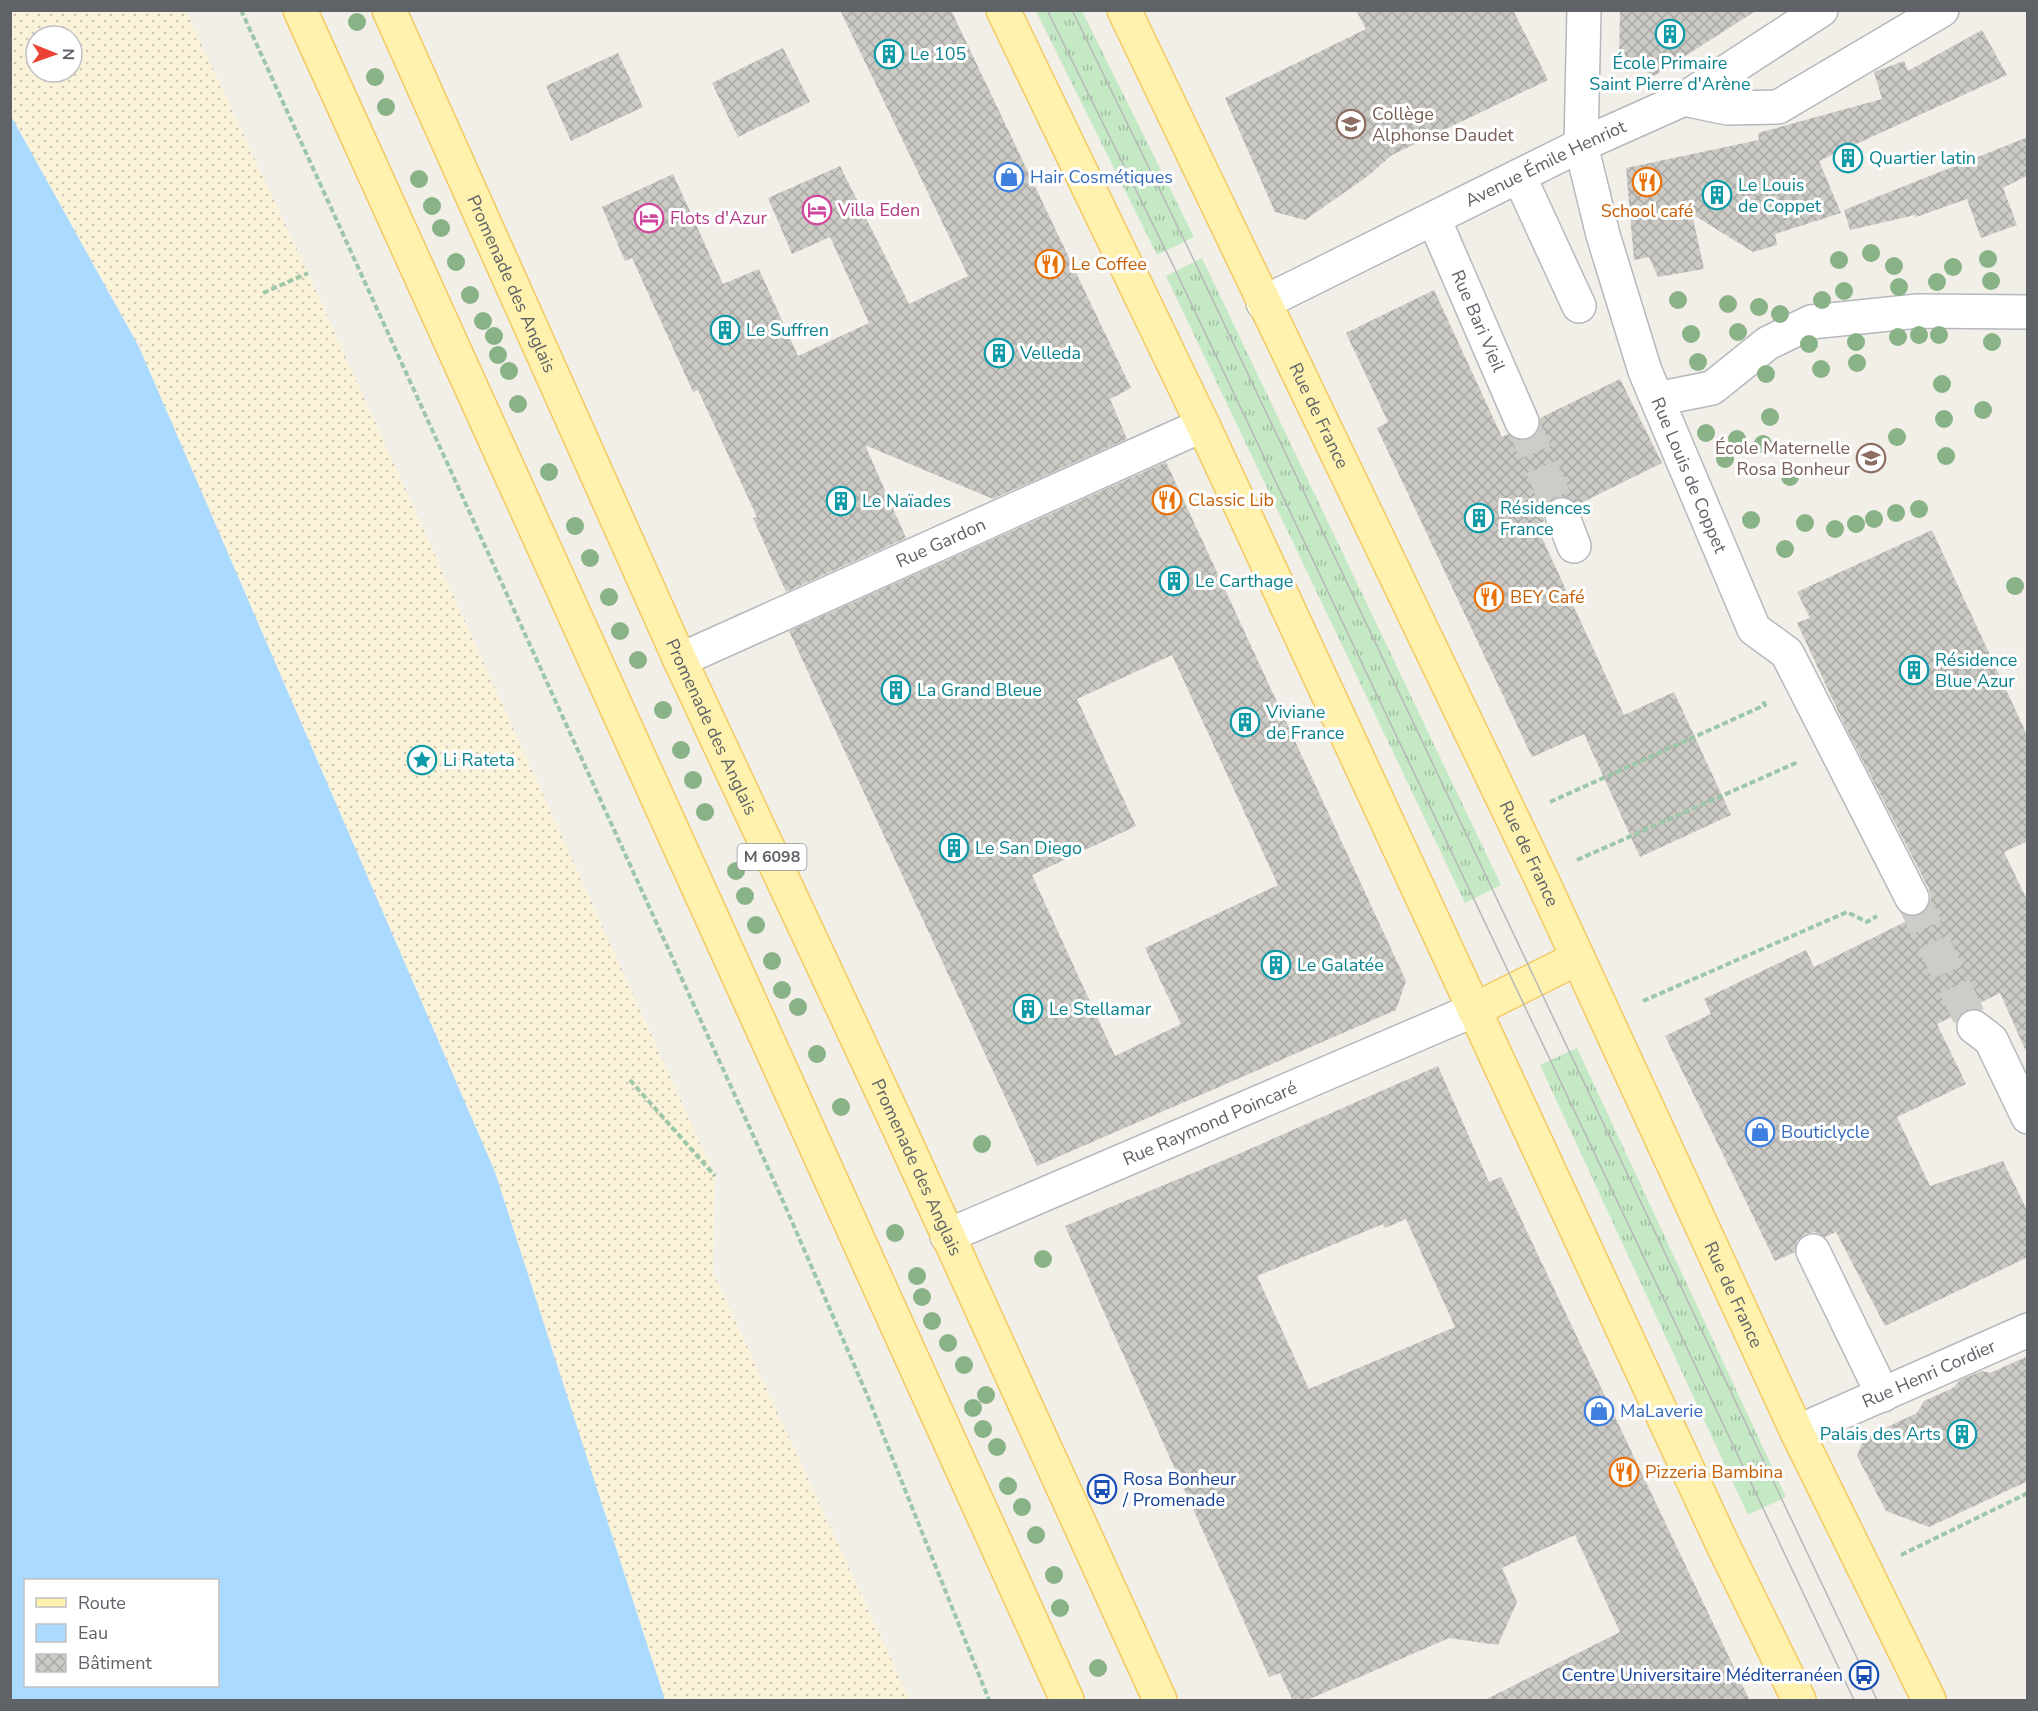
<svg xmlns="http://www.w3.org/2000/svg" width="2038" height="1711" viewBox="0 0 2038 1711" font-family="'Nunito Sans',sans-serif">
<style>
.grass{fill:url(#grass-tufts)}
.sand{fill:url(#sand-dots);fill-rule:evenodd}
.water{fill:#aadaff;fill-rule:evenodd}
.building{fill:url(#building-cross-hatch);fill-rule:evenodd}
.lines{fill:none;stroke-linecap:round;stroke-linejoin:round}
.minor-tunnel{stroke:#ccccc8;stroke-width:33;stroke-dasharray:33 16;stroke-linecap:butt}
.minor-casing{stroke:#b5b8bc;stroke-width:36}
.major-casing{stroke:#f2c960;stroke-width:36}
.path{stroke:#9cc7a9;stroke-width:4;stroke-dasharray:6 3;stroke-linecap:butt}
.minor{stroke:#fff;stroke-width:33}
.major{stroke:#fff2af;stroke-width:33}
.tram{stroke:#b6b7b8;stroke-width:1.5}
.tree{fill:#89b387}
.labels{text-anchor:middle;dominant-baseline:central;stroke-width:6;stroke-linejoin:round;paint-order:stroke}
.shield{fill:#fff;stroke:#8f9295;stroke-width:1.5}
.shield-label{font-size:16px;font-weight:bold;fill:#5f6368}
.culture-label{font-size:18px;fill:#0d838f;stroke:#fff;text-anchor:start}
.education-label{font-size:18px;fill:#785e54;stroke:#fff;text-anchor:start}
.street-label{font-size:18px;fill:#5f6368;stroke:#fff}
.shop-label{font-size:18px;fill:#366cbe;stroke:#fff;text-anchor:start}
.hotel-label{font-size:18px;fill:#b23c85;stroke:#fff;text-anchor:start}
.food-label{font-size:18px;fill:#c56008;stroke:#fff;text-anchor:start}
.transit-label{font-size:18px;fill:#164399;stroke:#fff;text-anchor:start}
</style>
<defs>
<pattern id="grass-tufts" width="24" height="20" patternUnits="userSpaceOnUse" patternTransform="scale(1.5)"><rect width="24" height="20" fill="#c5e8c5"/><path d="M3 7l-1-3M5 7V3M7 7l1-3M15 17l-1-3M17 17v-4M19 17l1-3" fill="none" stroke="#a3c0a4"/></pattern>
<pattern id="sand-dots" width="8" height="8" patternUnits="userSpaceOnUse" patternTransform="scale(1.5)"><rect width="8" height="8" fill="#fbf3d9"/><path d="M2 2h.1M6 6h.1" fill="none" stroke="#cec8b4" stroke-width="1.8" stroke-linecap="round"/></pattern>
<pattern id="building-cross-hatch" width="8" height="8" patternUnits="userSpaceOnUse" patternTransform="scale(1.5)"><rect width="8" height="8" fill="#cccac5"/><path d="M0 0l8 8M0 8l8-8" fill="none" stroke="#a9a8a4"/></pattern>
</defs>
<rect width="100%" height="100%" fill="#f1efe8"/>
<path class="grass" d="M 1036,11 L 1082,11 L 1194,237 L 1157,255 Z
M 1202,258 L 1501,885 L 1465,903 L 1166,276 Z
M 1577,1048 L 1786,1497 L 1748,1515 L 1540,1065 Z"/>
<path class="sand" d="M 10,11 L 186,11 L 308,273 L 715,1176 L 713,1272 L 910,1700 L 665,1700 L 495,1172 L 139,347 L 11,116 ZM 36,36 L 72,36 L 72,72 L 36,72 Z"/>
<path class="water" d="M 11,116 L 139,347 L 495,1172 L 665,1700 L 11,1700 ZM 26,1580 L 218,1580 L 218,1686 L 26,1686 Z"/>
<path class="building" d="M 840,10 L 951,10 L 1131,388 L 1110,399 L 1127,439 L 993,499 L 865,445 L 906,538 L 786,592 L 753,518 L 757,517 L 698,390 L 693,392 L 632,258 L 625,261 L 602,207 L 673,174 L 723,284 L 759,269 L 798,356 L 869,323 L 830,237 L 792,254 L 768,198 L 840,166 L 909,304 L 968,276 Z
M 1356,10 L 1513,10 L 1548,80 L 1392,155 L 1368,176 L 1305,220 L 1275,212 L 1225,98 L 1366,29 Z
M 1620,10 L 1757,10 L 1654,76 L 1619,57 Z
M 1982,30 L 2007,75 L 1819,161 L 1841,213 L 1775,234 L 1777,245 L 1753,252 L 1692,214 L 1704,269 L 1658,277 L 1649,257 L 1634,260 L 1626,168 L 1759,140 L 1758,133 L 1882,99 L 1874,72 L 1904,61 L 1908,71 Z
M 783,48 L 810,102 L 738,137 L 712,83 Z
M 618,53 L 643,107 L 571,141 L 546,86 Z
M 2028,137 L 2028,175 L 2003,188 L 2017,225 L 1981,238 L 1967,199 L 1916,217 L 1915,215 L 1850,230 L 1844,210 Z
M 1434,290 L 1502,437 L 1508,434 L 1519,440 L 1530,439 L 1537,433 L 1540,418 L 1620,379 L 1662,463 L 1577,505 L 1565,497 L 1555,498 L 1547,504 L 1543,513 L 1544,521 L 1536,525 L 1624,715 L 1674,692 L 1731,815 L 1640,857 L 1584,734 L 1532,757 L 1377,428 L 1388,422 L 1346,333 Z
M 1166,462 L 1406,981 L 1396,1010 L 1037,1166 L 789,631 ZM 1172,655 L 1278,885 L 1145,948 L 1181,1024 L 1115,1056 L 1032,875 L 1136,826 L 1077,699 Z
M 1932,530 L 2028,737 L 2028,841 L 2004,852 L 2028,902 L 2028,1056 L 2000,993 L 1937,1024 L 1966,1084 L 1897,1117 L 1930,1186 L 2003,1161 L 2028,1212 L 2028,1257 L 1885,1326 L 1836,1232 L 1825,1237 L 1815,1232 L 1805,1234 L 1797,1241 L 1795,1252 L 1775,1261 L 1665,1036 L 1711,1014 L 1704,999 L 1806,950 L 1814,967 L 1921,914 L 1928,908 L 1931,898 L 1929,889 L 1845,726 L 1797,623 L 1810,618 L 1797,592 Z
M 1438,1066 L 1489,1182 L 1501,1177 L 1750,1701 L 1483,1701 L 1620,1632 L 1575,1535 L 1502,1568 L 1517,1602 L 1498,1645 L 1449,1638 L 1305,1701 L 1293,1701 L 1280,1673 L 1269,1677 L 1065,1226 L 1234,1156 ZM 1406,1219 L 1455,1327 L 1309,1389 L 1257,1276 L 1383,1224 L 1385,1228 Z
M 2028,1356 L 2028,1481 L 1929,1527 L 1886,1511 L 1857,1456 L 1864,1438 L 1917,1413 L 1924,1401 L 1953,1388 L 1960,1380 L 1982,1371 L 1990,1373 Z"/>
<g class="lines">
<path class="minor-tunnel" d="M 1522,422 L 1562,515
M 1912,898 L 1974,1027"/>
<g class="minor-casing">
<g id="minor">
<path id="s1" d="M 1584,10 L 1581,145 L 1603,235 L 1645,371 L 1754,629 L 1787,653 L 1912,898"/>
<path d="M 1684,99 L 1727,108 L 1778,107 L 1942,10"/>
<path d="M 1519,176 L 1579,306"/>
<path id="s2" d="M 1434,219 L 1522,422"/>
<path id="s3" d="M 1263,303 L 1581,145 L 1684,99 L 1821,10"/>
<path d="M 1657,399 L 1712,388 L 1768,343 L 1811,322 L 1918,311 L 2028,312"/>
<path d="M 1562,515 L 1574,546"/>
<path id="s4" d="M 680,660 L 1203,425"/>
<path d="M 1974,1027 L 1991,1040 L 2028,1117"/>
<path id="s5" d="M 947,1236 L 1474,1010"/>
<path d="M 1813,1251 L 1883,1395"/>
<path id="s6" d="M 1797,1432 L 2028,1330"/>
</g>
</g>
<g class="major-casing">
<g id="major">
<path d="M 300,10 L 1067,1700"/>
<path id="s7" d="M 389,10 L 680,660 L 899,1128 L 1160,1700"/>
<path d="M 1003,10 L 1203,425 L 1721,1541 L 1799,1700"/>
<path id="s8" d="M 1124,10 L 1541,878 L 1797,1432 L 1929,1700"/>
<path d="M 1474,1010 L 1578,958"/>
</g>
</g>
<path class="path" d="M 241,10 L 783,1201 L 868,1397 L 989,1700
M 263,293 L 308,273
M 1550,802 L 1765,705 L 1762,700
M 1577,860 L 1798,762
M 1643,1001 L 1847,912 L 1867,922 L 1877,916
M 630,1080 L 715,1176
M 1901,1555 L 2028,1493"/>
<use href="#minor" class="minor"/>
<use href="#major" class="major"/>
<path class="tram" d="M 1047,10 L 1171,261 L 1854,1700
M 1072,10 L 1190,252 L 1877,1700"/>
</g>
<g class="tree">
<circle cx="357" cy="22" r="9"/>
<circle cx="375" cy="77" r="9"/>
<circle cx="386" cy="107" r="9"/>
<circle cx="419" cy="179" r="9"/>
<circle cx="432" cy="206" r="9"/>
<circle cx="441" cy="228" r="9"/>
<circle cx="1871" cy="253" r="9"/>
<circle cx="1988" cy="259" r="9"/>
<circle cx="1839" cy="260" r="9"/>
<circle cx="456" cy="262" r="9"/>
<circle cx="1894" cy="266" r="9"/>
<circle cx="1953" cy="267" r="9"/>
<circle cx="1991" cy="281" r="9"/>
<circle cx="1937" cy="282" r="9"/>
<circle cx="1899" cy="287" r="9"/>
<circle cx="1844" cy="291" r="9"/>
<circle cx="470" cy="295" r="9"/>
<circle cx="1678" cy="300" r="9"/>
<circle cx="1822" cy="300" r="9"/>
<circle cx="1728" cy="304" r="9"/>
<circle cx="1759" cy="307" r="9"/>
<circle cx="1780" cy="314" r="9"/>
<circle cx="483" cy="321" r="9"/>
<circle cx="1738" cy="332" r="9"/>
<circle cx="1691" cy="334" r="9"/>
<circle cx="1919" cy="335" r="9"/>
<circle cx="1939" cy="335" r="9"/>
<circle cx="494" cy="336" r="9"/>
<circle cx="1898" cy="337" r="9"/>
<circle cx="1856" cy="342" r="9"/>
<circle cx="1992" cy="342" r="9"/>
<circle cx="1809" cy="344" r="9"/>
<circle cx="498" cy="355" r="9"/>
<circle cx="1698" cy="362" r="9"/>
<circle cx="1857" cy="363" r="9"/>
<circle cx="1821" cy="369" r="9"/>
<circle cx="509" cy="371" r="9"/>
<circle cx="1766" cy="374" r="9"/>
<circle cx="1942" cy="384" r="9"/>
<circle cx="518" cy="404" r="9"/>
<circle cx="1983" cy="410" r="9"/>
<circle cx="1770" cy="417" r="9"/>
<circle cx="1944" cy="419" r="9"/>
<circle cx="1706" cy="433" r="9"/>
<circle cx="1897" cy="437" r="9"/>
<circle cx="1737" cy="439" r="9"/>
<circle cx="1763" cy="444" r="9"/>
<circle cx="1946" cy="456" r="9"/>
<circle cx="1725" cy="459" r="9"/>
<circle cx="549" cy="472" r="9"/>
<circle cx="1790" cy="477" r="9"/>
<circle cx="1919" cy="509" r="9"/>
<circle cx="1896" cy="513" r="9"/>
<circle cx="1874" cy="519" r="9"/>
<circle cx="1751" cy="520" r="9"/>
<circle cx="1805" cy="523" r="9"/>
<circle cx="1856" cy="524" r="9"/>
<circle cx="575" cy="526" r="9"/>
<circle cx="1835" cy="529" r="9"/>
<circle cx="1785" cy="549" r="9"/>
<circle cx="590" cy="558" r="9"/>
<circle cx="2015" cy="586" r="9"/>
<circle cx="609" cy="597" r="9"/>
<circle cx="620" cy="631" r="9"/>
<circle cx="638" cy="660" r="9"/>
<circle cx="663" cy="710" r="9"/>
<circle cx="681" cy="750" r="9"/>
<circle cx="693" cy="780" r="9"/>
<circle cx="705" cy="812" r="9"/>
<circle cx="736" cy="871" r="9"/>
<circle cx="745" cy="896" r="9"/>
<circle cx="756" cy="925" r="9"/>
<circle cx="772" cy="961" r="9"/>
<circle cx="782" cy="990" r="9"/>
<circle cx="798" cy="1007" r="9"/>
<circle cx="817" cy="1054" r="9"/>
<circle cx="841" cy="1107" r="9"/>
<circle cx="982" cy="1144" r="9"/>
<circle cx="895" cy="1233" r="9"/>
<circle cx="1043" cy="1259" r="9"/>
<circle cx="917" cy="1276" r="9"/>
<circle cx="922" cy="1297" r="9"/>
<circle cx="932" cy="1321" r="9"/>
<circle cx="948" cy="1343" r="9"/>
<circle cx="964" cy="1365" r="9"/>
<circle cx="986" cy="1395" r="9"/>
<circle cx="973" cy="1408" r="9"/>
<circle cx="983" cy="1429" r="9"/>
<circle cx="997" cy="1447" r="9"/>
<circle cx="1008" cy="1486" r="9"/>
<circle cx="1022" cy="1507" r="9"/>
<circle cx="1036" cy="1535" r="9"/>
<circle cx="1054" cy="1575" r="9"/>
<circle cx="1060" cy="1608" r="9"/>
<circle cx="1098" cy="1668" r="9"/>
</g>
<defs>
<g id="building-ring" transform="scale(1.5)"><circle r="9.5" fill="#fff" stroke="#0f9aa8" stroke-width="1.5"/><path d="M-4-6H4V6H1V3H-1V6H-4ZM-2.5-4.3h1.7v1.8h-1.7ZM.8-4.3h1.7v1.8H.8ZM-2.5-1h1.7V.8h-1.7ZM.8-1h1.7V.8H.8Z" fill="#0f9aa8"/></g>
<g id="school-ring" transform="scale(1.5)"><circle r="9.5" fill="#fff" stroke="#8d6e63" stroke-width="1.5"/><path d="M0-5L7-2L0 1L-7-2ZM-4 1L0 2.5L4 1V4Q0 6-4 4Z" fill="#8d6e63"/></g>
<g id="shop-ring" transform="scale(1.5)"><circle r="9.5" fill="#fff" stroke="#3f7fe0" stroke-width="1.5"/><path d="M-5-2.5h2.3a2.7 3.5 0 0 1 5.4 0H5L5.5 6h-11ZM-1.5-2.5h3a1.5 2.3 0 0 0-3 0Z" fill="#3f7fe0"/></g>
<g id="restaurant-ring" transform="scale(1.5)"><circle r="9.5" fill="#fff" stroke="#e8710a" stroke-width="1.5"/><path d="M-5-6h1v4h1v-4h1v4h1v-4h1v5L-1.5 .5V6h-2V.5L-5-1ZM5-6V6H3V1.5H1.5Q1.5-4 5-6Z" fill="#e8710a"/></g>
<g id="hotel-ring" transform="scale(1.5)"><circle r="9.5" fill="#fff" stroke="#d1479c" stroke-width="1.5"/><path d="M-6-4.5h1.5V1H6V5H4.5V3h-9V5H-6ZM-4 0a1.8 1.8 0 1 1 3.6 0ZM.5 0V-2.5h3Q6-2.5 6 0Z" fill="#d1479c"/></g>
<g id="sight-ring" transform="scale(1.5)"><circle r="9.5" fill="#fff" stroke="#0f9aa8" stroke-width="1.5"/><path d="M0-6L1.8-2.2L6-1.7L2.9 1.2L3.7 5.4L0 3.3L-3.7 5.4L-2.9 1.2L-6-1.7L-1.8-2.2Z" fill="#0f9aa8"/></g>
<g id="bus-ring" transform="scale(1.5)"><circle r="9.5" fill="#fff" stroke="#1a4fb4" stroke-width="1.5"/><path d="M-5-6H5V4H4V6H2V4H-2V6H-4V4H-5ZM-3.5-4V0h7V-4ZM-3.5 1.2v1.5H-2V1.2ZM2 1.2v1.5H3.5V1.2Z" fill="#1a4fb4"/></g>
</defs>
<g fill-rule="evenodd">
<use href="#building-ring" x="1670" y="34"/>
<use href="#building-ring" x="889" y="54"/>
<use href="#school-ring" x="1351" y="124"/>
<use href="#building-ring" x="1848" y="158"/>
<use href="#shop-ring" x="1009" y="177"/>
<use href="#restaurant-ring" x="1647" y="182"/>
<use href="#building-ring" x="1717" y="195"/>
<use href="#hotel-ring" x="817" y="210"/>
<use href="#hotel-ring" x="649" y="218"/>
<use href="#restaurant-ring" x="1050" y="264"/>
<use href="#building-ring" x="725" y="330"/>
<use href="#building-ring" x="999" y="353"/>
<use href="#school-ring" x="1871" y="458"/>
<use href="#restaurant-ring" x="1167" y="500"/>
<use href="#building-ring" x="841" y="501"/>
<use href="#building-ring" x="1479" y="518"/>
<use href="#building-ring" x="1174" y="581"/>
<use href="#restaurant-ring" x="1489" y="597"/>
<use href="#building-ring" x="1914" y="670"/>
<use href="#building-ring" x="896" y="690"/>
<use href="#building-ring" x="1245" y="722"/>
<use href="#sight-ring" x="422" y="760"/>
<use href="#building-ring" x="954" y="848"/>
<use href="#building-ring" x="1276" y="965"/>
<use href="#building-ring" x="1028" y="1009"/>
<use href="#shop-ring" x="1760" y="1132"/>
<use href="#shop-ring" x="1599" y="1411"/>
<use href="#building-ring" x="1962" y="1434"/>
<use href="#restaurant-ring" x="1624" y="1472"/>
<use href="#bus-ring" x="1102" y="1489"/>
<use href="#bus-ring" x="1864" y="1675"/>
</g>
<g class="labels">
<rect class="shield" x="737.5" y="844" width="69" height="26" rx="4.5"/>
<g class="shield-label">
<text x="772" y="857">M 6098</text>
</g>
<g class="culture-label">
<text x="910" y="54">Le 105</text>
<text x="1670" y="63" text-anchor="middle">École Primaire<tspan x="1670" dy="21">Saint Pierre d'Arène</tspan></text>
<text x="1869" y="158">Quartier latin</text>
<text x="1738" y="185">Le Louis<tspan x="1738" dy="21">de Coppet</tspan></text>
<text x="746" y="330">Le Suffren</text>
<text x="1020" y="353">Velleda</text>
<text x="862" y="501">Le Naïades</text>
<text x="1500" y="508">Résidences<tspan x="1500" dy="21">France</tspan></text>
<text x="1195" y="581">Le Carthage</text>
<text x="1935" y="660">Résidence<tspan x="1935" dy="21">Blue Azur</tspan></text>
<text x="917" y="690">La Grand Bleue</text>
<text x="1266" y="712">Viviane<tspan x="1266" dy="21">de France</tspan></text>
<text x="443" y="760">Li Rateta</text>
<text x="975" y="848">Le San Diego</text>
<text x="1297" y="965">Le Galatée</text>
<text x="1049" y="1009">Le Stellamar</text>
<text x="1941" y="1434" text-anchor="end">Palais des Arts</text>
</g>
<g class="education-label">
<text x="1372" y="114">Collège<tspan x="1372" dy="21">Alphonse Daudet</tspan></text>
<text x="1850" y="448" text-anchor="end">École Maternelle<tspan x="1850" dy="21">Rosa Bonheur</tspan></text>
</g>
<g class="street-label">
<text stroke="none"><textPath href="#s3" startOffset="315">Avenue Émile Henriot</textPath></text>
<text stroke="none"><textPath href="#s7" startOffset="300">Promenade des Anglais</textPath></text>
<text stroke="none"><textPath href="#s2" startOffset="111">Rue Bari Vieil</textPath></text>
<text stroke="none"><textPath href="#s8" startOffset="450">Rue de France</textPath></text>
<text stroke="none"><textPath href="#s1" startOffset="483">Rue Louis de Coppet</textPath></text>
<text stroke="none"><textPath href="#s4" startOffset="286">Rue Gardon</textPath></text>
<text stroke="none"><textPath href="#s7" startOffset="786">Promenade des Anglais</textPath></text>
<text stroke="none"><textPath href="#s8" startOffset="936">Rue de France</textPath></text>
<text stroke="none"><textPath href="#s5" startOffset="286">Rue Raymond Poincaré</textPath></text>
<text stroke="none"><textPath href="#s7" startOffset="1272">Promenade des Anglais</textPath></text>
<text stroke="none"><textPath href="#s8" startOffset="1422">Rue de France</textPath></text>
<text stroke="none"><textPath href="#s6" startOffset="144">Rue Henri Cordier</textPath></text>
</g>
<g class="shop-label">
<text x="1030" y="177">Hair Cosmétiques</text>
<text x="1781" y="1132">Bouticlycle</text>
<text x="1620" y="1411">MaLaverie</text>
</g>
<g class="hotel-label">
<text x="838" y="210">Villa Eden</text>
<text x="670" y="218">Flots d'Azur</text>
</g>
<g class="food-label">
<text x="1647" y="211" text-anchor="middle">School café</text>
<text x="1071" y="264">Le Coffee</text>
<text x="1188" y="500">Classic Lib</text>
<text x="1510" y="597">BEY Café</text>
<text x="1645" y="1472">Pizzeria Bambina</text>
</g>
<g class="transit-label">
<text x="1123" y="1479">Rosa Bonheur<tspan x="1123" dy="21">/ Promenade</tspan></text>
<text x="1843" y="1675" text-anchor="end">Centre Universitaire Méditerranéen</text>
</g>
</g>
<rect width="2038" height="1711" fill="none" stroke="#5f6368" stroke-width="24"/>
<rect x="24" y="1579" width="195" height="108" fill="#ffffff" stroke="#bfc1c3" stroke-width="1.5"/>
<rect x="36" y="1598" width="30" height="9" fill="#fff2af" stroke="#bfc1c3" stroke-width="1.5"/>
<text x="78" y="1609" font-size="18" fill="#5f6368">Route</text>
<rect x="36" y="1624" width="30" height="18" fill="#aadaff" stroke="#bfc1c3" stroke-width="1.5"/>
<text x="78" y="1639" font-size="18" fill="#5f6368">Eau</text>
<rect x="36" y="1654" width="30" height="18" fill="url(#building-cross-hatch)" stroke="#bfc1c3" stroke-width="1.5"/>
<text x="78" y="1669" font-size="18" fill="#5f6368">Bâtiment</text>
<g transform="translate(54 54) rotate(91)"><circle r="28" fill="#ffffff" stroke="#bfc1c3" stroke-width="1.5"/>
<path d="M0-4.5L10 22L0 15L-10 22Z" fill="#ea4335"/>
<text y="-9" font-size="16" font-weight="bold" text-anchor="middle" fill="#5f6368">N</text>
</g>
</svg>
